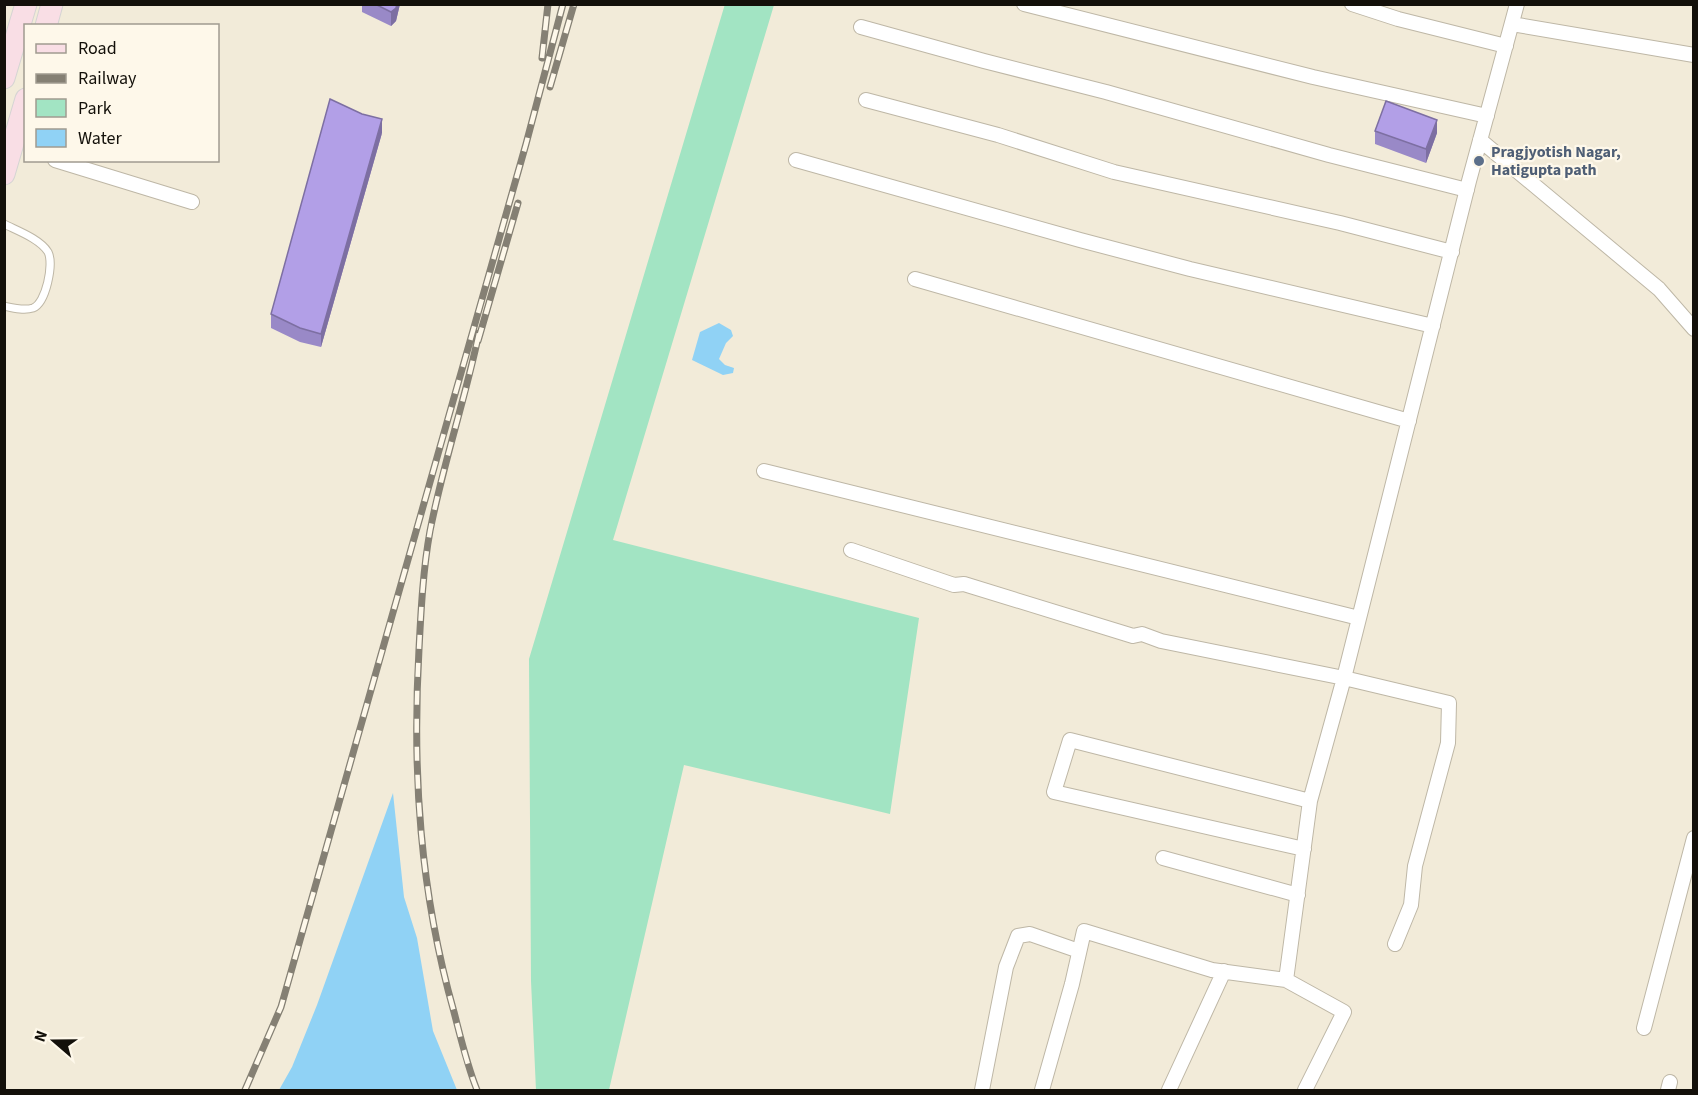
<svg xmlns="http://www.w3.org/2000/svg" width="1698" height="1095" viewBox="0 0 1698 1095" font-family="'Source Sans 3',sans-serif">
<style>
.green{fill:#a2e4c3}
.water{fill:#90d2f5}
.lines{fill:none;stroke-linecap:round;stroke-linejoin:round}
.lane-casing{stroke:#beb7a6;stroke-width:9}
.street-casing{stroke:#beb7a6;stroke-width:16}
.primary-casing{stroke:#d5d4d3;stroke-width:23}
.lane{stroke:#fff;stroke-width:7}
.street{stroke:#fff;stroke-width:14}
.primary{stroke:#f9dee5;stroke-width:21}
.rail-casing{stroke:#858074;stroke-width:7}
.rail{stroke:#fef8ea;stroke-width:4.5;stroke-dasharray:14;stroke-linecap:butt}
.wall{fill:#9989c7}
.shaded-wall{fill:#7d6fa2}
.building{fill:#b29fe7;stroke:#7d6fa2;stroke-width:1.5}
.service-dot{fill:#5c6f8a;stroke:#fef8ea;stroke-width:2}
.labels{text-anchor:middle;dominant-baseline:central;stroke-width:4.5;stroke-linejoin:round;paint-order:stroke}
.service-label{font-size:16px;font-weight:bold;fill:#4e5e75;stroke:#fef8ea;text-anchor:start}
</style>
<rect width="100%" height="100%" fill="#f2ebd9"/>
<path class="green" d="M 725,4 L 774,5 L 613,540 L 919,618 L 890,814 L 684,765 L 609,1090 L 536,1090 L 531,981 L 529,659 Z"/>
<path class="water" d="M 719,323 L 731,330 L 733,336 L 726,343 L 719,359 L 725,365 L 734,368 L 733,373 L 723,375 L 692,360 L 700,332 Z
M 393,793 L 404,897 L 417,938 L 433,1031 L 457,1090 L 279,1090 L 292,1067 L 317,1005 Z"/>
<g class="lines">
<g class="lane-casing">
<path id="lane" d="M 4,224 C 18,231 40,239 48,252 C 54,264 46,303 33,308 C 24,311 13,308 4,306"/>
</g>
<g class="street-casing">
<path id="street" d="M 1024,4 L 1313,77 L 1487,116
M 1352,4 L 1398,19 L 1506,46
M 1512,24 L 1694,55
M 861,27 L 984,61 L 1106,92 L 1329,155 L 1467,190
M 866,100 L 998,135 L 1114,172 L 1340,223 L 1452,252
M 1480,140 L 1659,289 L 1694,329
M 55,160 L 192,202
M 796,160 L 1080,240 L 1190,269 L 1433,326
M 915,279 L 1409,421
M 764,471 L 1359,618
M 851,550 L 954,585 L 964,584 L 1133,636 L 1142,634 L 1161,641 L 1344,678 L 1449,703 L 1448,743 L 1415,866 L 1411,905 L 1395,944
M 1304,849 L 1054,792 L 1070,740 L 1310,801
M 1163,858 L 1298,895
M 1644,1028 L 1694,838
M 982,1090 L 1006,967 L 1018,936 L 1030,934 L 1079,951
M 1042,1090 L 1072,984 L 1084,931 L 1212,970 L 1286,980
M 1169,1090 L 1224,971
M 1305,1090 L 1344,1012 L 1286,980 L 1310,801 L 1344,678 L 1469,181 L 1517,4
M 1668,1090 L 1670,1082"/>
</g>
<g class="primary-casing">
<path id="primary" d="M 46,26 L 52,4
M 4,78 L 26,4
M 4,174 L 26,99"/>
</g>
<use href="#lane" class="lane"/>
<use href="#street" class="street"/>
<use href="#primary" class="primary"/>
<g class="rail-casing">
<path id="rail" d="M 542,58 L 548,4
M 550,87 L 574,4
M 478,341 L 518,203
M 245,1090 L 281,1007 L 526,144 L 563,4
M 477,1090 C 467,1065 461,1039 454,1012 C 420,892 412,773 419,649 C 421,610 423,570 430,531 C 443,464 465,400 479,333"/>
</g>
<use href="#rail" class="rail"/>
</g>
<path class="wall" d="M 362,4 L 400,4 L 396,21 L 391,26 L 362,12 Z
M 1375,131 L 1437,133 L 1426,163 L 1375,144 Z
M 382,133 L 321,347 L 300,342 L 271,328 L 271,314 Z"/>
<path class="shaded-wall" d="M 397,4 L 400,4 L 396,21 L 391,26 L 391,12 Z
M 382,119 L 382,133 L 321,347 L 321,334 Z
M 1437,120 L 1437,133 L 1426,163 L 1426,149 Z"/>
<path class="building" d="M 375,4 L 397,4 L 396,8 L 391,12 Z
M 330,99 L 362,114 L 382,119 L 321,334 L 300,328 L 271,314 Z
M 1386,101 L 1437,120 L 1426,149 L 1375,131 Z"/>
<circle class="service-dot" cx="1479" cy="161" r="6"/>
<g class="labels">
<g class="service-label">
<text x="1491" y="152">Pragjyotish Nagar,<tspan x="1491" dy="18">Hatigupta path</tspan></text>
</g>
</g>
<rect width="1698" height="1095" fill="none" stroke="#13100a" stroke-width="12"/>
<rect x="24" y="24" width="195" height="138" fill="#fef8ea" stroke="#a09b90" stroke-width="1.5"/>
<rect x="36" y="44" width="30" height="9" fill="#f9dee5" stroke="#a09b90" stroke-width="1.5"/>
<text x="78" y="54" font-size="18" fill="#13100a">Road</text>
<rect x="36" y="74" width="30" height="9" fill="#858074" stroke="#a09b90" stroke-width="1.5"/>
<text x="78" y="84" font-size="18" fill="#13100a">Railway</text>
<rect x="36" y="99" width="30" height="18" fill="#a2e4c3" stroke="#a09b90" stroke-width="1.5"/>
<text x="78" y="114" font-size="18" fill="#13100a">Park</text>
<rect x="36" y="129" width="30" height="18" fill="#90d2f5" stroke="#a09b90" stroke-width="1.5"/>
<text x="78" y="144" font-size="18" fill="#13100a">Water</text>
<g transform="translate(54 1041) rotate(290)" stroke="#fef8ea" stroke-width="4.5" paint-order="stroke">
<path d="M0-4.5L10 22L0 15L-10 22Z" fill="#13100a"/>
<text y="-9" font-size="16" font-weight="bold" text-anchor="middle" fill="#13100a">N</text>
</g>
</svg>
